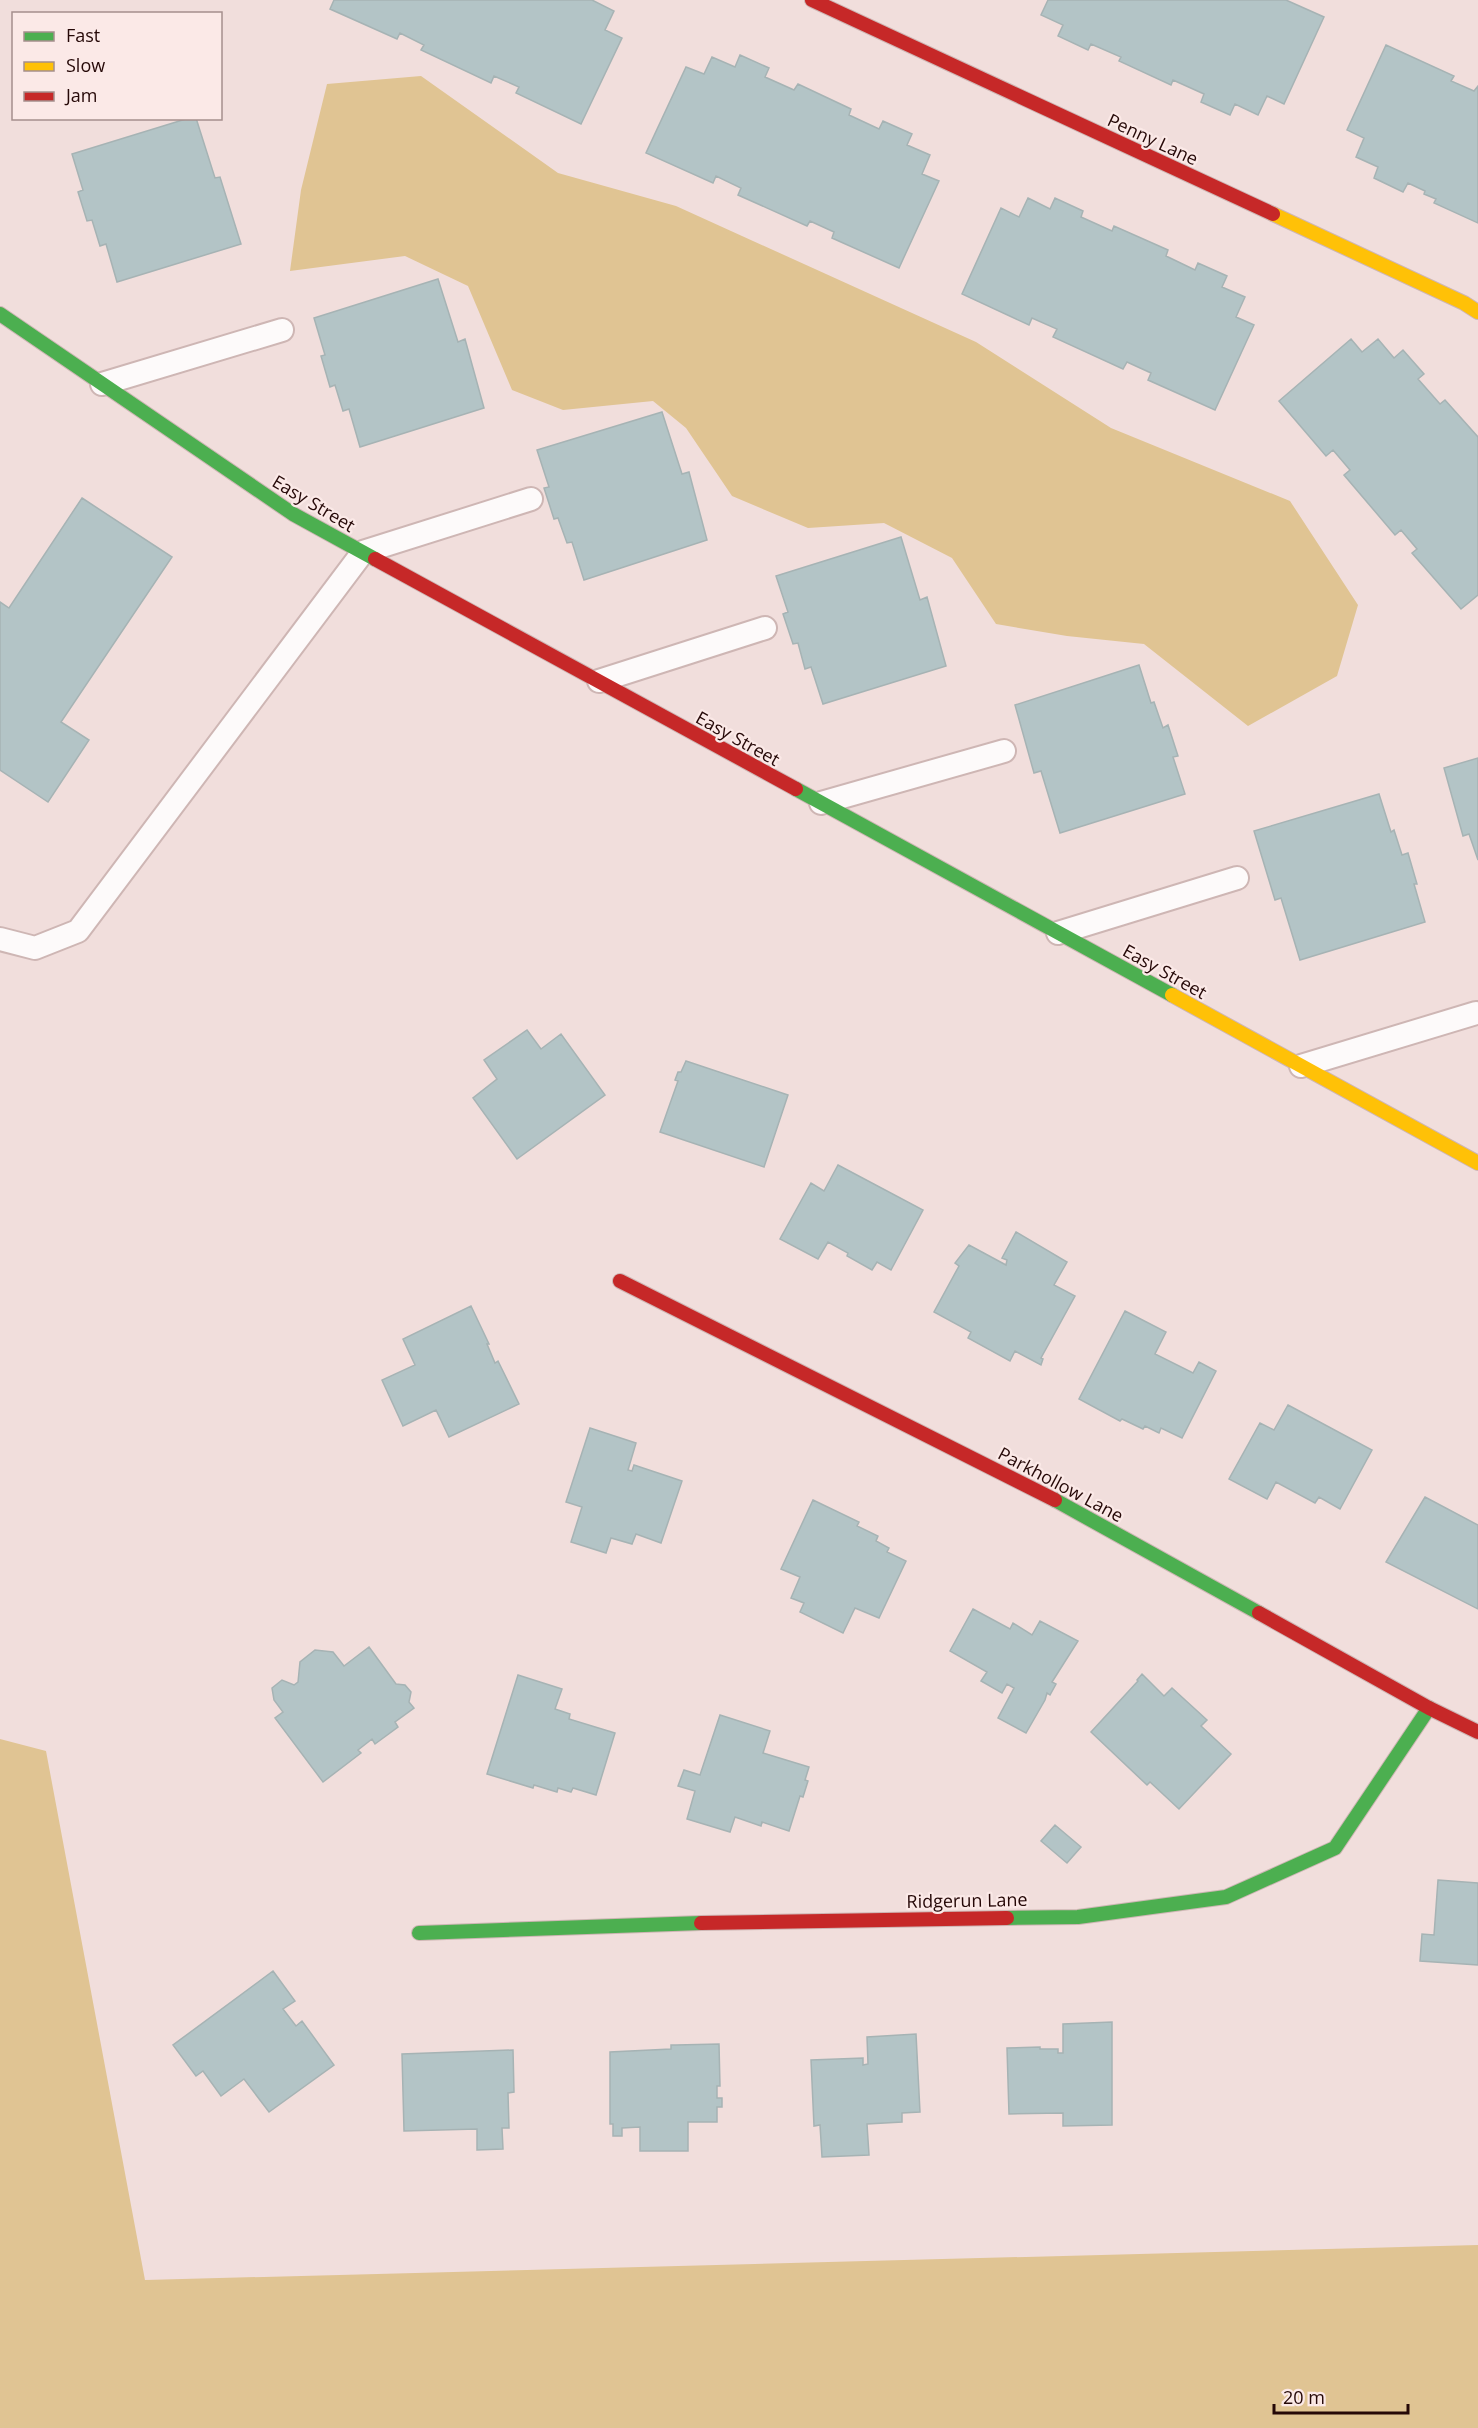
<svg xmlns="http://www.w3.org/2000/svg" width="1478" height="2428" viewBox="0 0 1478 2428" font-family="'Open Sans',sans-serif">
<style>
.forest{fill:#e0c493}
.building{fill:#b3c4c6;stroke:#a6b3b4;stroke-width:1.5}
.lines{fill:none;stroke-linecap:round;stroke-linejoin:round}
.lane-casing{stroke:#ceb6b4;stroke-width:26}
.fast-casing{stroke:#ceb6b4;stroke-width:16}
.slow-casing{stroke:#ceb6b4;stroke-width:16}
.jam-casing{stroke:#ceb6b4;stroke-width:16}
.lane{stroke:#fdfafa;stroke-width:22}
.fast{stroke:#4caf50;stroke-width:14}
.slow{stroke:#ffc107;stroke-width:14}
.jam{stroke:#c62828;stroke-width:14}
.labels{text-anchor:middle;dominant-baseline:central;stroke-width:4.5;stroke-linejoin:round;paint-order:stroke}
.street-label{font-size:18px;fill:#250807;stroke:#fbe9e7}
</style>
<rect width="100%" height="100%" fill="#f1dedc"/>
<path class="forest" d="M 421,76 L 558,173 L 676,206 L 976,342 L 1111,428 L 1290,501 L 1358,605 L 1337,676 L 1248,726 L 1144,644 L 1067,636 L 996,624 L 952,558 L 884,523 L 808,528 L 732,496 L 686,428 L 653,401 L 563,410 L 512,390 L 468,286 L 405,256 L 290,271 L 301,190 L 327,84 Z
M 0,1739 L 46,1751 L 145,2280 L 1478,2245 L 1478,2428 L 0,2428 Z"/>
<path class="building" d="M 334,0 L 592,0 L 614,11 L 605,30 L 622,38 L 581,124 L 516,93 L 519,87 L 494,76 L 491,83 L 421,50 L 424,45 L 400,33 L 397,39 L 330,9 Z
M 1048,0 L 1286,0 L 1324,17 L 1284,104 L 1267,96 L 1258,115 L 1235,104 L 1230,115 L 1201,102 L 1204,94 L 1173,80 L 1171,85 L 1119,61 L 1121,57 L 1091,44 L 1088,50 L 1058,36 L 1063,25 L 1041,15 Z
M 1386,45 L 1454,76 L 1451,81 L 1474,91 L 1478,86 L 1478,223 L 1434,203 L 1436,199 L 1424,194 L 1425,191 L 1408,183 L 1403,192 L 1374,178 L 1378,167 L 1356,157 L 1364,138 L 1347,130 Z
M 740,55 L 769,68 L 765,77 L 794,90 L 798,84 L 851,109 L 849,115 L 879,129 L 883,121 L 912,134 L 907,145 L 930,155 L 922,174 L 939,181 L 899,268 L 832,238 L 834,232 L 810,221 L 807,226 L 738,195 L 741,188 L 716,176 L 713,183 L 646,153 L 686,67 L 704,74 L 712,57 L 735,67 Z
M 189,118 L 196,118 L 215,178 L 220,177 L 241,244 L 117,282 L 106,244 L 100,246 L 92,220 L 87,221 L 78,192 L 83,190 L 72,154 Z
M 1028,198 L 1050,209 L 1055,198 L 1083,211 L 1081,217 L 1112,231 L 1114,226 L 1168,250 L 1166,256 L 1195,270 L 1198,263 L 1227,276 L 1222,287 L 1245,297 L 1236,317 L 1254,325 L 1215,410 L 1148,380 L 1151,373 L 1127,362 L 1123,369 L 1053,337 L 1057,329 L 1032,318 L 1029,325 L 962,294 L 1001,208 L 1019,217 Z
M 438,279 L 458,342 L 465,339 L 484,408 L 360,447 L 349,409 L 343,411 L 335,385 L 330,387 L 321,356 L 325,355 L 314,318 Z
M 1351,339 L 1362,352 L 1378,339 L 1394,358 L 1403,350 L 1424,374 L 1418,379 L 1440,404 L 1445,400 L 1478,437 L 1478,595 L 1461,609 L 1412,553 L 1417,549 L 1401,530 L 1395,535 L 1344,475 L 1350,470 L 1333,450 L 1326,456 L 1279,401 Z
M 662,412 L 682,474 L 689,472 L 707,540 L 584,580 L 572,542 L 567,543 L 558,518 L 554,519 L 544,488 L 549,487 L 537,450 Z
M 82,498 L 172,557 L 61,722 L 89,740 L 48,802 L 0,770 L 0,602 L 9,608 Z
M 901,537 L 920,600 L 927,597 L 946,666 L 823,704 L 811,667 L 805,669 L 798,643 L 793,644 L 783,614 L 788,612 L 776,576 Z
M 1139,665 L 1151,703 L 1154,702 L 1163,728 L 1168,725 L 1178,756 L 1173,757 L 1185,794 L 1060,833 L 1041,771 L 1034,773 L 1015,705 Z
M 1478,758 L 1478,860 L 1469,834 L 1463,836 L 1444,768 Z
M 1379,794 L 1391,832 L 1394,830 L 1402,855 L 1408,853 L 1417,884 L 1414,884 L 1425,922 L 1300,960 L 1281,898 L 1275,900 L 1254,831 Z
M 527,1030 L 541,1049 L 561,1034 L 605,1095 L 517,1159 L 473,1098 L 497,1079 L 484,1060 Z
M 686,1061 L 788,1095 L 764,1167 L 660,1132 L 678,1081 L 675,1080 L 678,1072 L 681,1072 Z
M 838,1165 L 923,1210 L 891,1270 L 877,1262 L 872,1270 L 847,1256 L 848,1253 L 828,1242 L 818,1259 L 780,1239 L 811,1183 L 824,1191 Z
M 1016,1232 L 1067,1262 L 1054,1285 L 1075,1296 L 1041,1358 L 1043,1359 L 1041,1365 L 1015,1351 L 1010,1361 L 968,1338 L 971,1332 L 934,1312 L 959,1266 L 955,1263 L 969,1245 L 1006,1265 L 1007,1260 L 1002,1258 Z
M 471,1306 L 489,1344 L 487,1344 L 495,1363 L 498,1361 L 519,1404 L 449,1437 L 436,1410 L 403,1426 L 382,1380 L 415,1365 L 403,1339 Z
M 1125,1311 L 1166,1332 L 1155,1354 L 1193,1373 L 1199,1362 L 1216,1371 L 1182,1438 L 1161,1428 L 1159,1433 L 1145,1426 L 1143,1429 L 1122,1419 L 1120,1421 L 1079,1399 Z
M 1288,1405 L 1372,1450 L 1340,1509 L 1319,1497 L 1315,1503 L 1276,1482 L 1267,1499 L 1229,1479 L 1260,1423 L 1274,1430 Z
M 590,1428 L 636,1443 L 628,1470 L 632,1471 L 634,1465 L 682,1481 L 661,1543 L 636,1534 L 632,1544 L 611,1538 L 606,1553 L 571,1542 L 582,1507 L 566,1502 Z
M 1425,1497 L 1478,1525 L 1478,1609 L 1386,1562 Z
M 813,1500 L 859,1522 L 857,1526 L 878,1536 L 876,1541 L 889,1548 L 887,1552 L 906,1561 L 879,1618 L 855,1608 L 843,1633 L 800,1612 L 804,1603 L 791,1598 L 800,1577 L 781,1569 Z
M 973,1609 L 1010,1629 L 1013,1623 L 1032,1635 L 1040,1621 L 1078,1641 L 1052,1682 L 1056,1684 L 1050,1695 L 1047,1693 L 1045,1700 L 1026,1733 L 998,1718 L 1014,1688 L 1007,1684 L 1002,1693 L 981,1681 L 987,1672 L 950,1651 Z
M 369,1647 L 396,1684 L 405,1685 L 411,1692 L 409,1702 L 414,1708 L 395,1722 L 398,1727 L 375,1744 L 372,1739 L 358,1750 L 361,1753 L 323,1782 L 275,1718 L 283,1712 L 274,1700 L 272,1688 L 282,1680 L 294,1685 L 298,1682 L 300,1662 L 315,1650 L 333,1652 L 344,1666 Z
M 1142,1674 L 1164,1696 L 1172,1688 L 1207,1720 L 1201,1726 L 1231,1754 L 1179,1809 L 1150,1782 L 1147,1785 L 1091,1732 L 1138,1681 L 1137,1680 Z
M 518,1675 L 562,1689 L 555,1709 L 570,1714 L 569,1719 L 615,1733 L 596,1795 L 573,1788 L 571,1792 L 558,1788 L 557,1792 L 534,1785 L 533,1788 L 487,1774 Z
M 720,1715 L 770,1731 L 763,1753 L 809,1767 L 805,1780 L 808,1781 L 803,1797 L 800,1796 L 789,1831 L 762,1822 L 761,1826 L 735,1817 L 730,1832 L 687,1819 L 695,1791 L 678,1786 L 684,1770 L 700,1775 Z
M 1055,1825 L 1081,1847 L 1067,1863 L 1041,1841 Z
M 1438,1880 L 1478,1883 L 1478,1965 L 1420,1961 L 1422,1934 L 1434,1935 Z
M 273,1971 L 295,2001 L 283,2009 L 296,2026 L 302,2021 L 334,2065 L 269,2112 L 244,2079 L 221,2096 L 203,2071 L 196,2076 L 173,2045 Z
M 1112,2022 L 1112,2125 L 1063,2126 L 1063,2113 L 1009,2114 L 1007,2048 L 1040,2047 L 1040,2049 L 1058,2049 L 1058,2053 L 1063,2053 L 1063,2024 Z
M 916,2034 L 920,2112 L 902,2113 L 902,2122 L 867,2124 L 869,2155 L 822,2157 L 820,2125 L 814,2126 L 811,2060 L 863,2058 L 863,2065 L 868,2064 L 867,2037 Z
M 719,2044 L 720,2086 L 717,2086 L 717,2098 L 722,2098 L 722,2107 L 717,2107 L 717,2122 L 688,2122 L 688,2151 L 640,2151 L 640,2127 L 622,2128 L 622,2136 L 613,2136 L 613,2124 L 610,2124 L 610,2052 L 671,2049 L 671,2045 L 676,2045 Z
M 513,2050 L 514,2092 L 508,2093 L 509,2128 L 502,2128 L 503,2149 L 477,2150 L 477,2129 L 404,2131 L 402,2054 Z"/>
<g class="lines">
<g class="lane-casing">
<path id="lane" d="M 102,384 L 282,330
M 599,681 L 765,628
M 821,803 L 1004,751
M 1058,933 L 1237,878
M 0,939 L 35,948 L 78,931 L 363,552 L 531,499
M 1301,1066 L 1476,1013"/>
</g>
<g class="fast-casing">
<path id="fast" d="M 0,314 L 293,514 L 375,559
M 796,789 L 1172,995
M 1055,1500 L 1259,1613
M 1007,1918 L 1078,1917 L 1226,1897 L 1335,1848 L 1429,1708
M 419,1933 L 701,1923"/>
</g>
<g class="slow-casing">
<path id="slow" d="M 1273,214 L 1464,303 L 1478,312
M 1172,995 L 1478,1163"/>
</g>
<g class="jam-casing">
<path id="jam" d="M 812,0 L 1273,214
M 375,559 L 796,789
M 620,1281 L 1055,1500
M 1259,1613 L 1429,1708 L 1478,1732
M 701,1923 L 1007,1918"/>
</g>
<use href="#lane" class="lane"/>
<use href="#fast" class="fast"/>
<use href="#slow" class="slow"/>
<use href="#jam" class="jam"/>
</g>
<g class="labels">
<g class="street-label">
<text transform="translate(1153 139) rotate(25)">Penny Lane</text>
<text transform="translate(314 503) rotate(31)">Easy Street</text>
<text transform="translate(738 738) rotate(29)">Easy Street</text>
<text transform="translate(1165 971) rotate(29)">Easy Street</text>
<text transform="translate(1061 1484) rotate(28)">Parkhollow Lane</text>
<text transform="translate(967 1900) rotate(-1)">Ridgerun Lane</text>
</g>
</g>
<rect x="12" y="12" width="210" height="108" fill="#fbe9e7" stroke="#a58f8d" stroke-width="1.5"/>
<rect x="24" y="32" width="30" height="9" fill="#4caf50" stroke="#a58f8d" stroke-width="1.5"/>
<text x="66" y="42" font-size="18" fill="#250807">Fast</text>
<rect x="24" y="62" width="30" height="9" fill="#ffc107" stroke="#a58f8d" stroke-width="1.5"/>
<text x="66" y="72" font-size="18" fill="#250807">Slow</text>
<rect x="24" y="92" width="30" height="9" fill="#c62828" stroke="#a58f8d" stroke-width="1.5"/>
<text x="66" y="102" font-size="18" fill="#250807">Jam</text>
<path d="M1274 2404v9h134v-9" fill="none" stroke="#250807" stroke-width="3"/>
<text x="1283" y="2404" font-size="18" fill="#250807" stroke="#fbe9e7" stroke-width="4.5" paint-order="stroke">20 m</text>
</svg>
